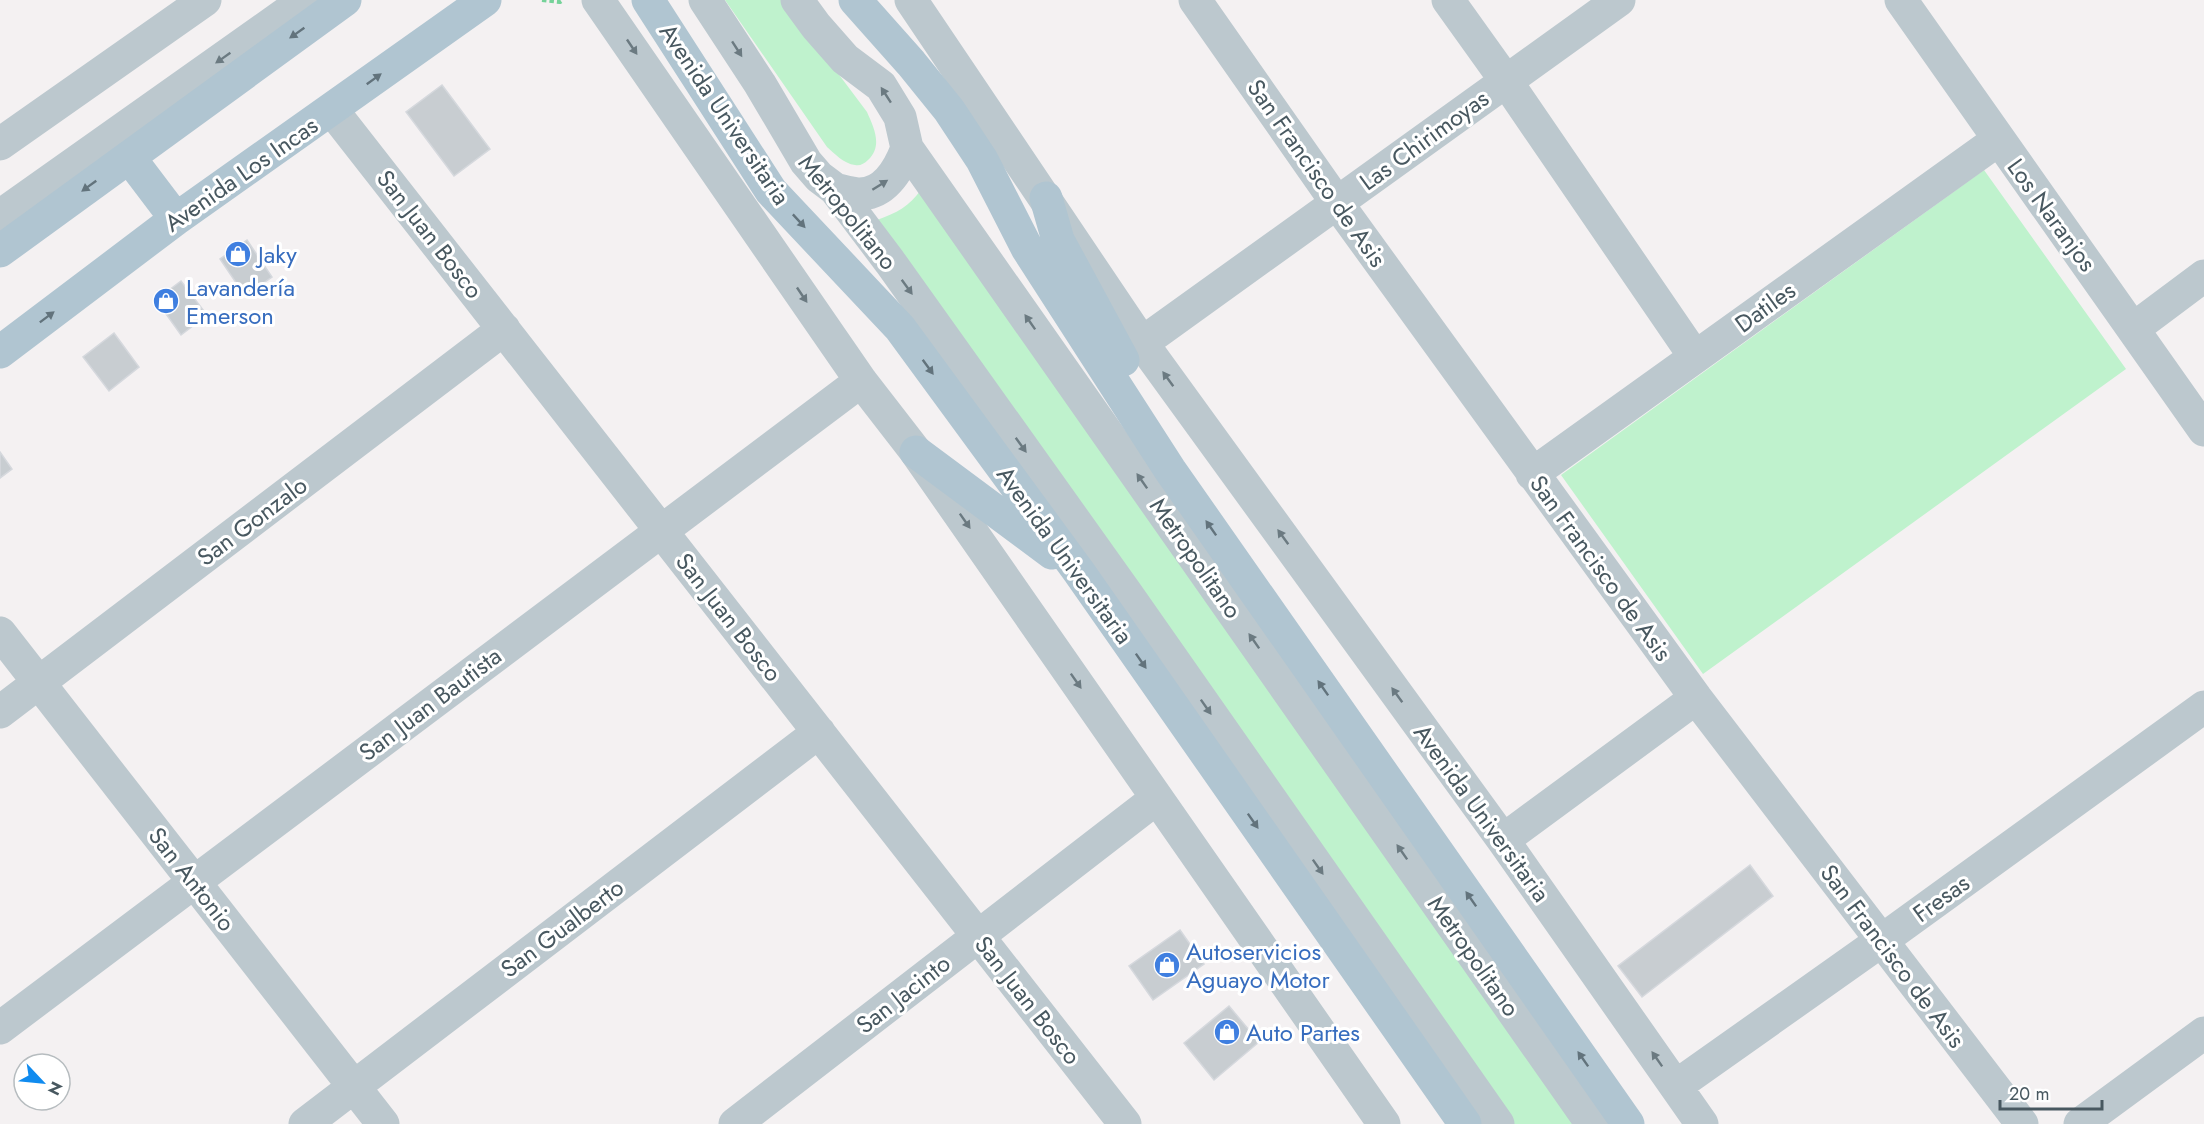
<svg xmlns="http://www.w3.org/2000/svg" width="2204" height="1124" viewBox="0 0 2204 1124" font-family="Jost,sans-serif">
<style>
.green{fill:#bff2cd}
.building{fill:#c8cdd1;stroke:#d5d8dd;stroke-width:1.5}
.lines{fill:none;stroke-linecap:round;stroke-linejoin:round}
.path{stroke:#75d299;stroke-width:4;stroke-dasharray:4.5 3;stroke-linecap:butt}
.minor{stroke:#bcc8ce;stroke-width:33}
.major{stroke:#b0c5d1;stroke-width:33}
.oneway{fill:#62737c}
.oneway2{fill:#6b7a81}
.labels{text-anchor:middle;dominant-baseline:central;stroke-width:6;stroke-linejoin:round;paint-order:stroke}
.street-label{font-size:24px;fill:#485860;stroke:#fff}
.shop-label{font-size:24px;fill:#366cbe;stroke:#fff;text-anchor:start}
</style>
<rect width="100%" height="100%" fill="#f4f1f2"/>
<path class="green" d="M 725,0 L 783,0 L 867,112 C 874,128 883,146 868,160 C 864,164 860,166 855,165 C 844,164 834,153 827,147 Z
M 1984,170 L 2126,369 L 1703,674 L 1561,475 Z
M 921,190 L 1575,1124 L 1512,1124 L 877,220 C 897,213 909,206 921,190 Z"/>
<path class="building" d="M 442,85 L 490,149 L 454,176 L 406,112 Z
M 247,240 L 272,277 L 245,296 L 220,259 Z
M 181,281 L 207,315 L 181,335 L 156,300 Z
M 114,333 L 139,367 L 109,391 L 83,357 Z
M 0,452 L 12,469 L 0,478 Z
M 1750,865 L 1773,896 L 1642,997 L 1618,966 Z
M 1180,930 L 1204,964 L 1153,1000 L 1129,966 Z
M 1229,1006 L 1259,1042 L 1214,1080 L 1184,1043 Z"/>
<g class="lines">
<path class="path" d="M 542,0 L 560,2 L 563,0"/>
<path class="minor" d="M 598,0 L 861,381 L 916,452 L 1384,1124
M 705,0 L 760,84 L 806,162 L 819,177 L 835,189 L 890,262 L 1127,594 L 1498,1124
M 797,0 L 816,26 L 845,59 L 881,86 L 900,117 L 907,148 L 1592,1124
M 911,0 L 1142,343 L 1503,840 L 1702,1124
M 1195,0 L 1337,203 L 1696,698 L 2022,1124
M 1448,0 L 1506,81 L 1695,357
M 1901,0 L 2204,430
M 332,110 L 1125,1124
M 0,144 L 205,0
M 835,189 C 842,191 851,193 858,194 C 885,195 899,169 907,148
M 0,216 L 305,0
M 2133,329 L 2204,276
M 1142,343 L 1619,0
M 1532,474 L 1998,140
M 0,633 L 383,1124
M 0,712 L 504,329
M 1503,840 L 1696,698
M 0,1028 L 861,381
M 1676,1086 L 1881,941 L 2204,707
M 305,1124 L 819,732
M 735,1124 L 1157,798
M 2080,1124 L 2204,1033"/>
<path class="major" d="M 648,0 L 771,191 L 900,328 L 1079,572 L 1465,1124
M 855,0 L 911,63 L 949,110 L 982,160 L 1027,248 L 1170,470 L 1628,1124
M 129,157 L 176,219
M 1046,198 L 1058,240 L 1123,360
M 0,251 L 345,0
M 0,352 L 176,219 L 485,0
M 916,452 L 1052,553"/>
</g>
<defs><path id="oneway-solid" d="M-6-.8H1V-3.2L6.5 0L1 3.2V.8H-6Z" transform="scale(1.5)"/></defs>
<g class="oneway">
<use href="#oneway-solid" transform="translate(297 33) rotate(145)"/>
<use href="#oneway-solid" transform="translate(374 79) rotate(-36)"/>
<use href="#oneway-solid" transform="translate(89 186) rotate(144)"/>
<use href="#oneway-solid" transform="translate(799 221) rotate(47)"/>
<use href="#oneway-solid" transform="translate(47 317) rotate(-37)"/>
<use href="#oneway-solid" transform="translate(928 367) rotate(54)"/>
<use href="#oneway-solid" transform="translate(1211 528) rotate(-125)"/>
<use href="#oneway-solid" transform="translate(1141 661) rotate(55)"/>
<use href="#oneway-solid" transform="translate(1323 688) rotate(-125)"/>
<use href="#oneway-solid" transform="translate(1253 821) rotate(55)"/>
<use href="#oneway-solid" transform="translate(1471 899) rotate(-125)"/>
<use href="#oneway-solid" transform="translate(1583 1059) rotate(-125)"/>
</g>
<g class="oneway2">
<use href="#oneway-solid" transform="translate(632 47) rotate(56)"/>
<use href="#oneway-solid" transform="translate(737 49) rotate(57)"/>
<use href="#oneway-solid" transform="translate(223 58) rotate(145)"/>
<use href="#oneway-solid" transform="translate(886 95) rotate(-123)"/>
<use href="#oneway-solid" transform="translate(880 185) rotate(-32)"/>
<use href="#oneway-solid" transform="translate(907 287) rotate(54)"/>
<use href="#oneway-solid" transform="translate(802 295) rotate(56)"/>
<use href="#oneway-solid" transform="translate(1030 322) rotate(-125)"/>
<use href="#oneway-solid" transform="translate(1168 379) rotate(-126)"/>
<use href="#oneway-solid" transform="translate(1021 445) rotate(54)"/>
<use href="#oneway-solid" transform="translate(1142 481) rotate(-125)"/>
<use href="#oneway-solid" transform="translate(965 521) rotate(55)"/>
<use href="#oneway-solid" transform="translate(1283 537) rotate(-126)"/>
<use href="#oneway-solid" transform="translate(1254 641) rotate(-125)"/>
<use href="#oneway-solid" transform="translate(1076 681) rotate(55)"/>
<use href="#oneway-solid" transform="translate(1397 695) rotate(-126)"/>
<use href="#oneway-solid" transform="translate(1206 707) rotate(55)"/>
<use href="#oneway-solid" transform="translate(1402 852) rotate(-125)"/>
<use href="#oneway-solid" transform="translate(1318 867) rotate(55)"/>
<use href="#oneway-solid" transform="translate(1657 1059) rotate(-125)"/>
</g>
<defs>
<g id="shop-disc" transform="scale(1.35)"><circle r="9.5" fill="#3f7fe0" stroke="#fff"/><path d="M-5-2.5h2.3a2.7 3.5 0 0 1 5.4 0H5L5.5 6h-11ZM-1.5-2.5h3a1.5 2.3 0 0 0-3 0Z" fill="#fff"/></g>
</defs>
<g fill-rule="evenodd">
<use href="#shop-disc" x="238" y="254"/>
<use href="#shop-disc" x="166" y="301"/>
<use href="#shop-disc" x="1167" y="965"/>
<use href="#shop-disc" x="1227" y="1032"/>
</g>
<g class="labels">
<g class="street-label">
<text transform="translate(725 114) rotate(56)">Avenida Universitaria</text>
<text transform="translate(1424 140) rotate(-36)">Las Chirimoyas</text>
<text transform="translate(1317 173) rotate(55)">San Francisco de Asis</text>
<text transform="translate(241 174) rotate(-35)">Avenida Los Incas</text>
<text transform="translate(848 212) rotate(51)">Metropolitano</text>
<text transform="translate(2052 215) rotate(54)">Los Naranjos</text>
<text transform="translate(430 234) rotate(52)">San Juan Bosco</text>
<text transform="translate(1765 307) rotate(-36)">Datiles</text>
<text transform="translate(252 521) rotate(-37)">San Gonzalo</text>
<text transform="translate(1065 555) rotate(54)">Avenida Universitaria</text>
<text transform="translate(1196 558) rotate(55)">Metropolitano</text>
<text transform="translate(1601 568) rotate(54)">San Francisco de Asis</text>
<text transform="translate(729 617) rotate(52)">San Juan Bosco</text>
<text transform="translate(430 704) rotate(-37)">San Juan Bautista</text>
<text transform="translate(1482 813) rotate(54)">Avenida Universitaria</text>
<text transform="translate(192 879) rotate(52)">San Antonio</text>
<text transform="translate(1941 898) rotate(-36)">Fresas</text>
<text transform="translate(562 928) rotate(-37)">San Gualberto</text>
<text transform="translate(1474 956) rotate(55)">Metropolitano</text>
<text transform="translate(1893 956) rotate(53)">San Francisco de Asis</text>
<text transform="translate(903 994) rotate(-38)">San Jacinto</text>
<text transform="translate(1028 1000) rotate(52)">San Juan Bosco</text>
</g>
<g class="shop-label">
<text x="258" y="254">Jaky</text>
<text x="186" y="287">Lavandería<tspan x="186" dy="28">Emerson</tspan></text>
<text x="1186" y="951">Autoservicios<tspan x="1186" dy="28">Aguayo Motor</tspan></text>
<text x="1246" y="1032">Auto Partes</text>
</g>
</g>
<g transform="translate(42 1082) rotate(116)"><circle r="28" fill="#ffffff" stroke="#b6bcbf" stroke-width="1.5"/>
<path d="M0-4.5L10 22L0 15L-10 22Z" fill="#108bef"/>
<text y="-9" font-size="16" font-weight="bold" text-anchor="middle" fill="#485860">N</text>
</g>
<path d="M2000 1100v9h102v-9" fill="none" stroke="#485860" stroke-width="3"/>
<text x="2009" y="1100" font-size="18" fill="#485860" stroke="#ffffff" stroke-width="4.5" paint-order="stroke">20 m</text>
</svg>
